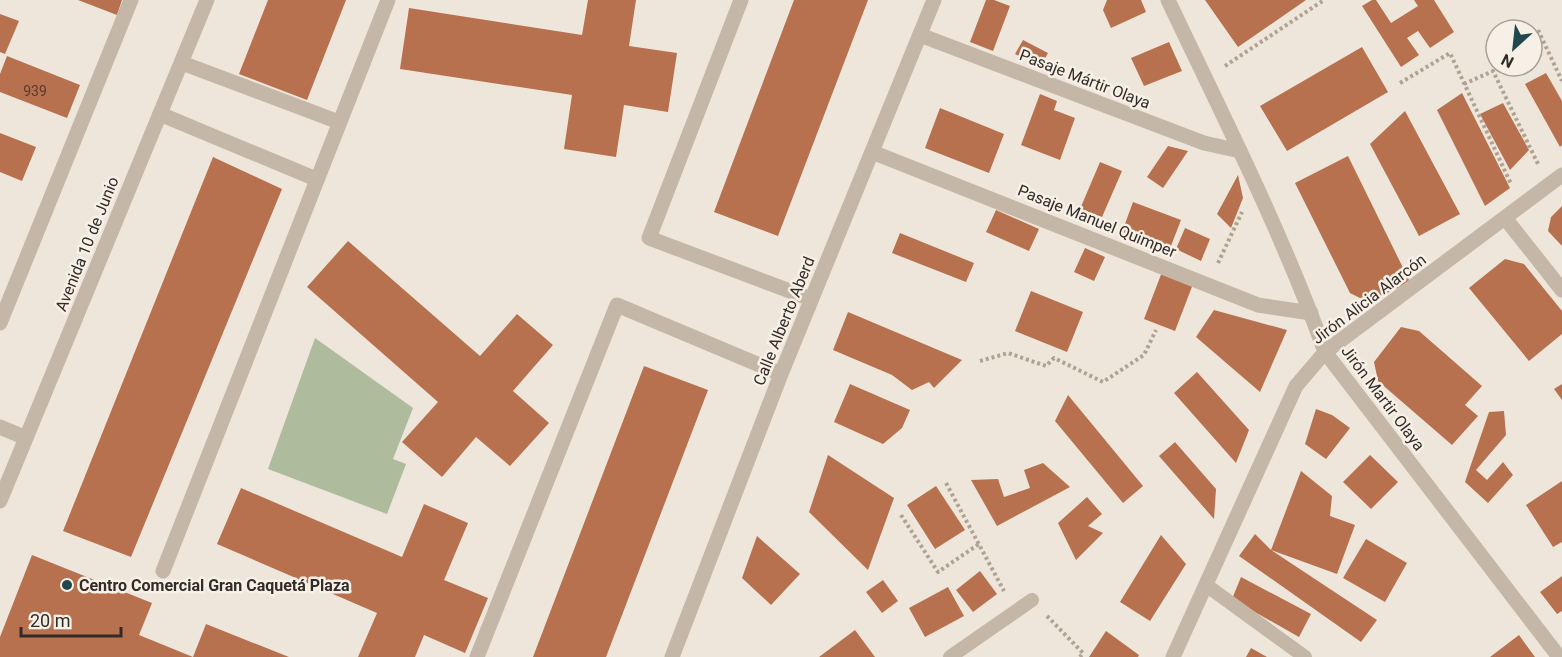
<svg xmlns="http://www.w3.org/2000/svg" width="1562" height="657" viewBox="0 0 1562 657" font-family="Roboto,sans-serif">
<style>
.green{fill:#aebb9c}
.building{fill:#b8714e}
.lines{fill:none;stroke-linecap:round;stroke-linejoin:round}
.path{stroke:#b0a292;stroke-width:4;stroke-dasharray:3 3;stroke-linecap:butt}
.service{stroke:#c5b7a7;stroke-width:14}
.pedestrian{stroke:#c5b7a7;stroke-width:15}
.minor{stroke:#c5b7a7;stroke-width:15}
.tertiary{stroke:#c5b7a7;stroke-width:15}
.poi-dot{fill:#21484f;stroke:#f7f0e6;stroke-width:2}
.labels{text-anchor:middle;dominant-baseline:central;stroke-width:5;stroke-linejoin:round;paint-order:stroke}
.number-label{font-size:14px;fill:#543c31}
.street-label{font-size:16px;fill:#322b27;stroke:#f7f0e6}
.poi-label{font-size:16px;font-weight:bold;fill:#322b27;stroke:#f7f0e6;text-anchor:start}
</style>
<rect width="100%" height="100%" fill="#eee6da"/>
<path class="green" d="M 315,338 L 413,408 L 393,459 L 406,464 L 387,514 L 268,469 Z"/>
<path class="building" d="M 78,0 L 122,0 L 117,15 Z
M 268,0 L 346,0 L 307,100 L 239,74 Z
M 588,0 L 636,0 L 629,46 L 677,53 L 668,112 L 624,105 L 616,157 L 564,149 L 572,95 L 400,69 L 409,8 L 582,35 Z
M 794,0 L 868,0 L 778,236 L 714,212 Z
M 986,0 L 994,0 L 1010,6 L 993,51 L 970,42 Z
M 1107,0 L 1141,0 L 1146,12 L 1111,28 L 1103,10 Z
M 1205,0 L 1306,0 L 1238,47 Z
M 1372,0 L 1376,0 L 1391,23 L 1418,6 L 1414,0 L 1434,0 L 1454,32 L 1430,48 L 1418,31 L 1407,38 L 1419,55 L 1401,67 L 1362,6 Z
M 0,14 L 19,21 L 5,54 L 0,52 Z
M 1023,40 L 1048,53 L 1040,67 L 1015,54 Z
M 1169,42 L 1182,71 L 1144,86 L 1131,58 Z
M 1362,47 L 1388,92 L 1287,151 L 1260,106 Z
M 7,56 L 80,85 L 67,118 L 0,92 L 0,74 Z
M 1546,73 L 1562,101 L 1562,145 L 1560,147 L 1525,84 Z
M 1462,93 L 1510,188 L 1485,206 L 1437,110 Z
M 1040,94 L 1057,101 L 1054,110 L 1075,118 L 1060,160 L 1021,145 Z
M 1503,103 L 1529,150 L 1510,170 L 1480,114 Z
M 940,108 L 1004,134 L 989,173 L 925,148 Z
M 1405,111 L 1460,214 L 1419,236 L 1370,144 Z
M 0,133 L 36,147 L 22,181 L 0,172 Z
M 1168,146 L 1188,151 L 1163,188 L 1147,177 Z
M 1348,156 L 1410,282 L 1368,302 L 1350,293 L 1295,183 Z
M 213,157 L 282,189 L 131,557 L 63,531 Z
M 1100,162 L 1122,171 L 1102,217 L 1080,209 Z
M 1238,175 L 1243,198 L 1231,228 L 1217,214 Z
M 1133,202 L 1181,220 L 1169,251 L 1122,232 Z
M 1562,206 L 1562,246 L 1548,231 L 1551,217 Z
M 996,210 L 1039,229 L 1029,251 L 986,232 Z
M 1185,228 L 1210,239 L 1201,261 L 1176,249 Z
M 900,233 L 974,263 L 966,282 L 892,253 Z
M 348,241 L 480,356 L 517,314 L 553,345 L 513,391 L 549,423 L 510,466 L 476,437 L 442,477 L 402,442 L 438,402 L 307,287 Z
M 1085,248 L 1105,257 L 1094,281 L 1074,272 Z
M 1505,259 L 1524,264 L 1562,311 L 1562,334 L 1529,361 L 1469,288 Z
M 1162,272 L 1193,284 L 1175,331 L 1144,319 Z
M 1031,291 L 1083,312 L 1067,352 L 1015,331 Z
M 1214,310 L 1287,330 L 1260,392 L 1196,337 Z
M 848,312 L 962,360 L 934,388 L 929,382 L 912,390 L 892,375 L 833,350 Z
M 1401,327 L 1419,331 L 1482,386 L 1465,405 L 1478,416 L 1452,445 L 1378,381 L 1374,362 Z
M 644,366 L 708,390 L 606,657 L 533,657 Z
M 1197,372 L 1249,430 L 1236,463 L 1174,393 Z
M 850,384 L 910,410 L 902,428 L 883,444 L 834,422 Z
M 1562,384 L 1562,400 L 1554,389 Z
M 1068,395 L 1143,486 L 1123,503 L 1055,421 Z
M 1316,409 L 1332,415 L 1350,428 L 1326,459 L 1305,444 Z
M 1504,411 L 1506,435 L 1476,470 L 1487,480 L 1503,462 L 1513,475 L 1488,503 L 1465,482 L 1489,412 Z
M 1175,442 L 1216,489 L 1214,519 L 1159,456 Z
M 828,455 L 894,498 L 868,570 L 809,512 Z
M 1370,455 L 1398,482 L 1371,509 L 1343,482 Z
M 1043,463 L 1070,487 L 997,526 L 971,480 L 998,479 L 1004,497 L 1030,488 L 1024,470 Z
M 1301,471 L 1332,496 L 1330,516 L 1355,525 L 1337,574 L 1271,550 L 1377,620 L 1361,642 L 1239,556 L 1255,534 L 1271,550 Z
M 1562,481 L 1562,542 L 1553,547 L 1526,505 Z
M 936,486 L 965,530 L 935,549 L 907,505 Z
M 241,488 L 402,557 L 424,504 L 468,523 L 444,580 L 488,598 L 465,653 L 424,635 L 415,657 L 358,657 L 377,613 L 217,544 Z
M 1087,497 L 1102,514 L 1088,526 L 1103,533 L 1076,560 L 1058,523 Z
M 1161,535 L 1186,564 L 1150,621 L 1120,602 Z
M 757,536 L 800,574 L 771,605 L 742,578 Z
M 1366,539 L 1407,563 L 1385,602 L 1343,578 Z
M 32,555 L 152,603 L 139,635 L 193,657 L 206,624 L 289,657 L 0,657 L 0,637 Z
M 980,571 L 997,594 L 973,612 L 956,590 Z
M 1562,576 L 1562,611 L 1557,614 L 1540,592 Z
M 1241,577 L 1311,614 L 1299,637 L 1232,599 Z
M 883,580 L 898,601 L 882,613 L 866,592 Z
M 948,587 L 964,616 L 925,637 L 909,608 Z
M 855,630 L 875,657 L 819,657 Z
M 1106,631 L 1139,655 L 1138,657 L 1089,657 Z
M 1519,635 L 1535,657 L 1490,657 Z
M 1251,648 L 1267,657 L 1246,657 Z"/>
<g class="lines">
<path class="path" d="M 1538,30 L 1562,81
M 1225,66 L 1324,0
M 1400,83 L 1450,53 L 1511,184
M 1464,84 L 1493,71 L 1538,164
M 1218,263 L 1242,212
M 980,361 L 1008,353 L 1046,366 L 1054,358 L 1103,382 L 1144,355 L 1156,330
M 946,483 L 1004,591
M 901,515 L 938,572 L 979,544
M 1047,616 L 1083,653 L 1080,657"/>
<path class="service" d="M 1206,585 L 1305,657
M 950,657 L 1032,600"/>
<path class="pedestrian" d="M 920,35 L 1204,143 L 1240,151
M 872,152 L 1258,305 L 1311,313"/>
<path class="minor" d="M 741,0 L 649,238 L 811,299
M 1168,0 C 1223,116 1282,232 1325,352 L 1559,657
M 182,63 L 339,122
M 160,114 L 316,179
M 1505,218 L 1562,290
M 0,427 L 26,438
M 163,571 L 388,0
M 477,657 L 617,305 L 781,374
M 672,657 L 781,374 L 934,0
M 1173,657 L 1296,386 L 1325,352 L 1562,175"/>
<path class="tertiary" d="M 0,323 L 131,0
M 0,501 L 207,0"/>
</g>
<circle class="poi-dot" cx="67" cy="585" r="6"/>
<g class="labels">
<g class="number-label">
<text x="35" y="91">939</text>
</g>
<g class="street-label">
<text transform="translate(1085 79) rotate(21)">Pasaje Mártir Olaya</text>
<text transform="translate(1097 221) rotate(22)">Pasaje Manuel Quimper</text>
<text transform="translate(87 244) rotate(-68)">Avenida 10 de Junio</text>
<text transform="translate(1369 299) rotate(-37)">Jirón Alicia Alarcón</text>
<text transform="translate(784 321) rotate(-68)">Calle Alberto Aberd</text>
<text transform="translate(1383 398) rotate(53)">Jirón Martir Olaya</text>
</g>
<g class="poi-label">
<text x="79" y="585">Centro Comercial Gran Caquetá Plaza</text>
</g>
</g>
<g transform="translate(1514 48) rotate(207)"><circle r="28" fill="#f7f0e6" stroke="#a8a19a" stroke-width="1.5"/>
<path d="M0-4.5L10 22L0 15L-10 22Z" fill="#21484f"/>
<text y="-9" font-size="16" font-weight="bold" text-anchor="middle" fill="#322b27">N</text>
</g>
<path d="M21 627v9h100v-9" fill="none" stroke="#322b27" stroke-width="3"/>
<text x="30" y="627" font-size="18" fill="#322b27" stroke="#f7f0e6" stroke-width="4.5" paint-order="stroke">20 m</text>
</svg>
